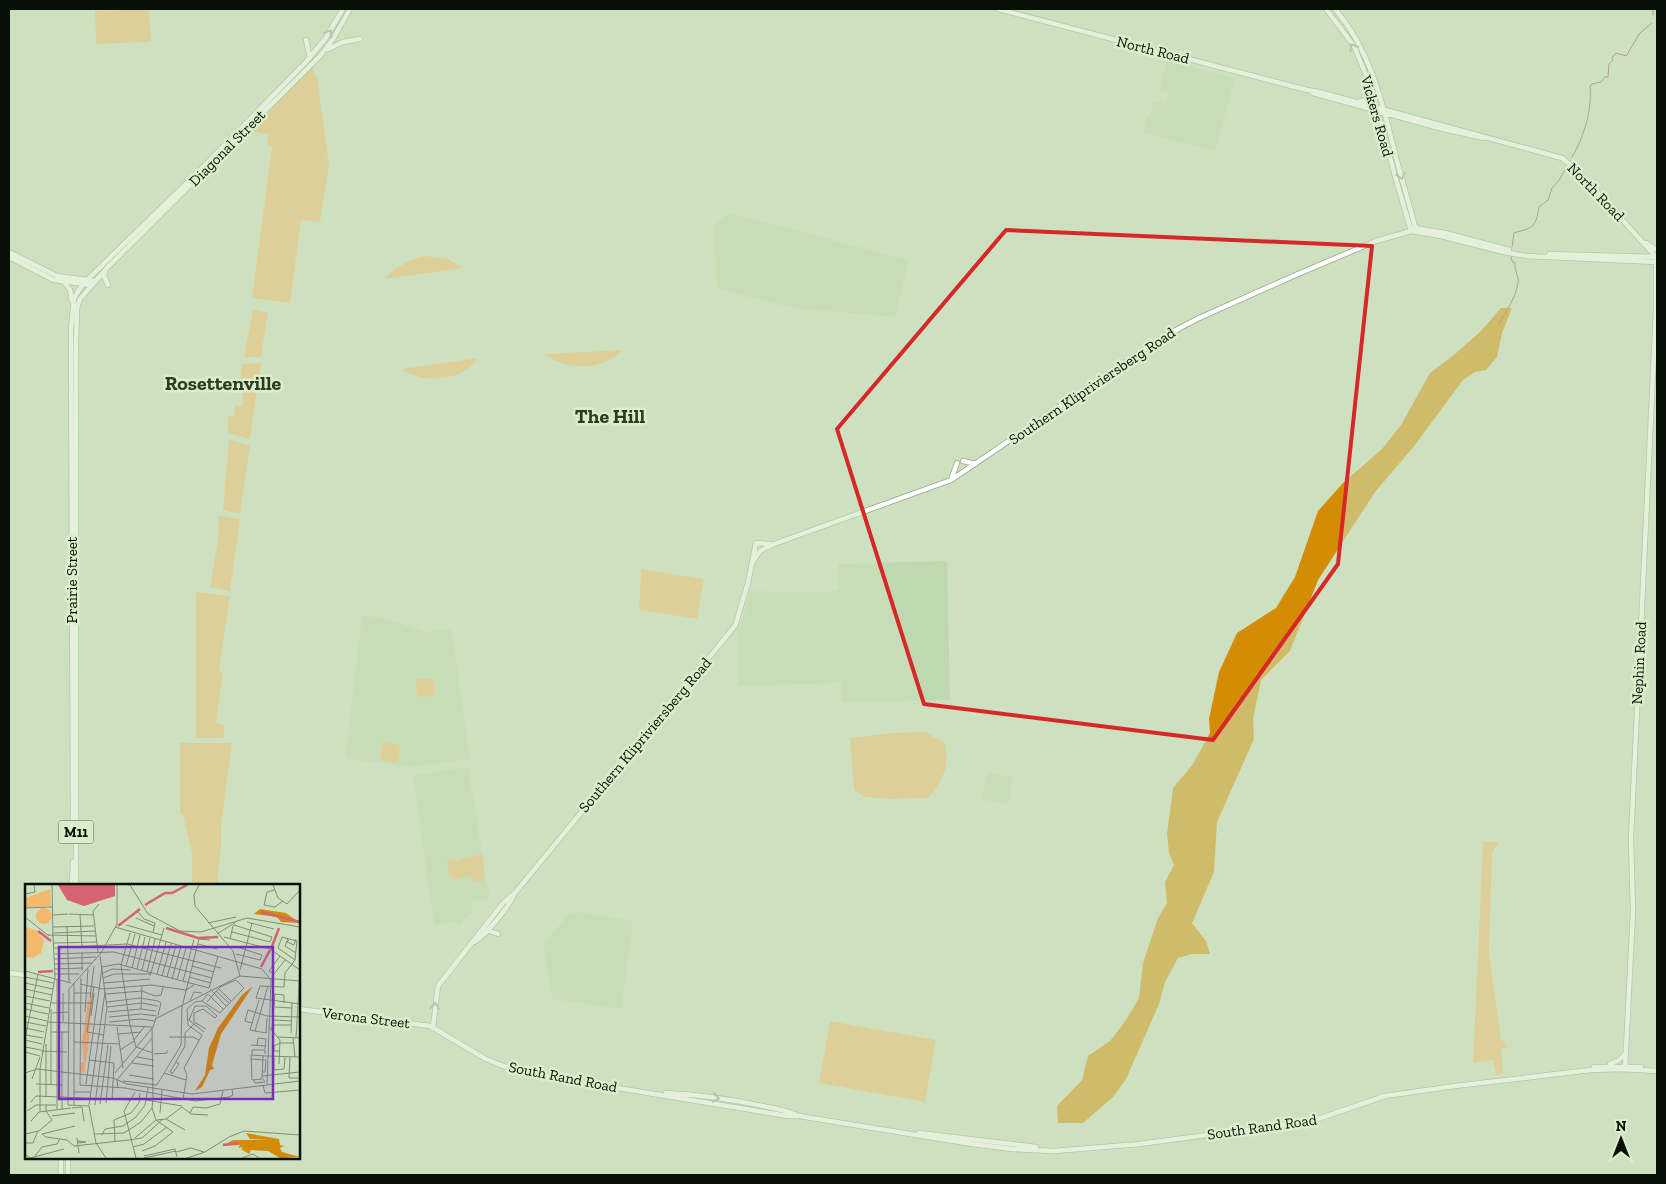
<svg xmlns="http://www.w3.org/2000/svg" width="1666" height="1184" viewBox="0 0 1666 1184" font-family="'Zilla Slab',serif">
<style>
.built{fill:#bfd8b0}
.green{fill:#f2b96c}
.forest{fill:#d38c04}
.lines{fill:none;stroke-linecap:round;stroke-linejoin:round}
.stream{stroke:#984952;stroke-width:1}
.secondary-casing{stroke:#93a686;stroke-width:6}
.primary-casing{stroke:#93a686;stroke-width:6}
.secondary{stroke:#fff;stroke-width:4.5}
.primary{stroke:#fff;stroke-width:4.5}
.oneway{stroke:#9d9f9b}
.marked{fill:none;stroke:#d62828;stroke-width:4;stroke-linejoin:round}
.labels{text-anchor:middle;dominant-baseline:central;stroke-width:5;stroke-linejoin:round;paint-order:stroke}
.shield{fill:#daeecc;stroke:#485341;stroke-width:1}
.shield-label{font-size:14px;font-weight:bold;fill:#091005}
.street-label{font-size:15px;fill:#091005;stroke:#daeecc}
.district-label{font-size:20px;font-weight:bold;fill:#2c3c20;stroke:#daeecc}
.inset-river{fill:none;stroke:#d66273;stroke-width:2.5}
.inset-road{fill:none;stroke:#7f8d75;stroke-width:1}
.view{fill:#7b2cbf;fill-opacity:0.15;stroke:#7b2cbf;stroke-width:2.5}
.inset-edge{fill:none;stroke:#091005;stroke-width:2.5}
</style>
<rect width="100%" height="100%" fill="#cde1c0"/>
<path class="built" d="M 1167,60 L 1235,78 L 1216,148 L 1212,151 L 1143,132 L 1148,115 L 1150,115 L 1154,101 L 1166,104 L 1169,93 L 1159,90 Z
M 729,213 L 909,260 L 895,317 L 792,308 L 717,289 L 714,225 Z
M 947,561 L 950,700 L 842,702 L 841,683 L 739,686 L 738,636 L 750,591 L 830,592 L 839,589 L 838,564 Z
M 362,615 L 388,619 L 425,632 L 449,629 L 452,631 L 470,759 L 412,767 L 348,759 L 346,753 Z
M 468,767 L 490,899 L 472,901 L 473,911 L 459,925 L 455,922 L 434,925 L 413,775 Z
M 987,773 L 1013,777 L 1009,804 L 982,800 Z
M 577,912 L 633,921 L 622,1007 L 619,1009 L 552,999 L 543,947 L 545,942 L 569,914 Z"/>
<path class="green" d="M 149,9 L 151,42 L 96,44 L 95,11 Z
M 313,67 L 314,74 L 317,76 L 329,165 L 320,222 L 301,220 L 290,303 L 252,298 L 272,147 L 267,145 L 268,134 L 250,131 Z
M 427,256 L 448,259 L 463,268 L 386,279 L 386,277 C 398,266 410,258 427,256 Z
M 253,309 L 268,312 L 261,357 L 244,357 Z
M 622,350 C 606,372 563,370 544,354 Z
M 478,358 C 464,382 421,384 401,369 Z
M 261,363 L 250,439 L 228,433 L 228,416 L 234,417 L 235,405 L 240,406 L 244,403 L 240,385 L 242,364 Z
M 229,440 L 250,445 L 240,514 L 223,510 Z
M 218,515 L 240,519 L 230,591 L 210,587 L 219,534 Z
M 641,569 L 704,579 L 697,619 L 639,610 Z
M 196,592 L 230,596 L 219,671 L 223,672 L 216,723 L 225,725 L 223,738 L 196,738 Z
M 416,679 L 434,679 L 435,696 L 417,697 Z
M 925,732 L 945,743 C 950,765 944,779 930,796 L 927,798 L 890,799 L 864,797 L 854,790 L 850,738 L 891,733 Z
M 382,742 L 400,745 L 398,763 L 380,760 Z
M 180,743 L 232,743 L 221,825 L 221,846 L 217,885 L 192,885 L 192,854 L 183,815 L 180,813 Z
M 1483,842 L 1499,842 L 1494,849 L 1492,855 L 1489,953 L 1501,1039 L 1509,1047 L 1501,1049 L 1503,1073 L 1496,1075 L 1493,1060 L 1473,1063 Z
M 482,854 L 485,881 L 472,882 L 470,875 L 468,877 L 452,880 L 452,875 L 449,876 L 447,860 L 455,859 L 455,862 L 461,861 L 461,859 Z
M 830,1021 L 936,1040 L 925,1102 L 819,1083 Z"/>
<path class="forest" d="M 1501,308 L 1512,308 L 1502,333 L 1497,357 L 1486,370 L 1475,372 L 1463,380 L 1415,445 L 1375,492 L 1318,580 L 1290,651 L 1261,680 L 1253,719 L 1254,739 L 1217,822 L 1214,872 L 1192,923 L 1206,941 L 1210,954 L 1191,954 L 1178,958 L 1165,982 L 1159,1004 L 1126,1079 L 1113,1097 L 1083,1123 L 1058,1123 L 1057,1106 L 1082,1080 L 1088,1056 L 1110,1041 L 1124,1023 L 1139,998 L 1143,963 L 1158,918 L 1167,903 L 1165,882 L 1174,865 L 1169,853 L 1167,834 L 1173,788 L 1193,764 L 1210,733 L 1209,719 L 1219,672 L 1237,633 L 1276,608 L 1295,577 L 1318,511 L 1343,483 L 1382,449 L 1401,425 L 1430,373 L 1455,354 L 1480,332 Z"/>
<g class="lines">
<path class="stream" d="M 1653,9 L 1653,15
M 1572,157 C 1585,135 1592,109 1590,86 L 1592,84 L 1601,82 L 1605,77 L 1608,77 L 1609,64 L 1613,60 L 1612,58 L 1616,53 L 1626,56 L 1640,33 L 1652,23
M 1512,247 L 1514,233 C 1518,231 1523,231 1527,229 C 1537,225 1537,217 1539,207 L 1548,200 L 1552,188 L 1560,179 L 1566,168
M 1499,324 C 1506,310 1516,298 1518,283 C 1519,276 1514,270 1515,263 L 1512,261 L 1511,256"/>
<g class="secondary-casing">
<path id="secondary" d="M 998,9 L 1307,90 L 1319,92 L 1562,158 L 1581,174 L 1656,257
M 1326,9 L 1354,46 L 1372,90 L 1395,176 L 1411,231 L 1441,236 L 1504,252 L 1526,256 L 1657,262
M 1335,9 C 1370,50 1382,101 1395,153 C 1401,178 1409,202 1415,227
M 1313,93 L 1443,129 L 1484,138
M 1358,102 L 1369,99 L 1372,91
M 1415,227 L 1420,229 L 1445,233 L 1509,250
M 1646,243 L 1657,250
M 9,252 L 57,276 L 94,281
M 1549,254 L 1656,257
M 9,257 L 54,280 L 91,285
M 963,461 L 976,464
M 951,480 L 957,463
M 752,563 L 760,551 L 774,544 L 951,480 L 1163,337 L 1197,319 L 1298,274 L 1376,241 L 1411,231 L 1415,227
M 487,930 L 498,934
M 474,942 C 485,936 510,906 514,894 L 735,626 L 748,583 L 756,543 L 771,544
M 9,973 L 26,975
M 299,1009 L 430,1026 L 486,1059 L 503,1066 L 532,1074 L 788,1116 L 799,1116 L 972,1144 L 1012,1149 L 1054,1151 L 1140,1144 L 1312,1121 L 1385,1096 L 1455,1086 L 1591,1070 L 1621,1069 L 1657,1071
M 433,1027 L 438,986 L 503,903 L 514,894
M 1610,1064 L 1619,1060 L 1626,1053
M 1594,1067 L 1641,1067
M 1625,1069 L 1633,912 L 1631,838 L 1656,310 L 1656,257
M 666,1093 C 702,1095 737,1100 772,1108 C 780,1110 791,1111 798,1116
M 919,1133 L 1036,1147"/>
</g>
<g class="primary-casing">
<path id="primary" d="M 306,40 L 310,57
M 328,49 L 343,42 L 360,39
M 106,269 L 104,276 L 108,285
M 65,283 L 70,290 L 72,301
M 73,827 L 71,330 L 74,298 L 83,284 L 206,164 L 306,62 L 325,39 L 343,9
M 72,885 L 73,862
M 76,885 L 76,345 L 77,308 L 80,299 L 107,268 L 320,56 L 333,39 L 350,9
M 61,1158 L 61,1175
M 68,1158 L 68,1175"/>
</g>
<use href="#secondary" class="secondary"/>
<use href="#primary" class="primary"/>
</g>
<defs><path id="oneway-chevron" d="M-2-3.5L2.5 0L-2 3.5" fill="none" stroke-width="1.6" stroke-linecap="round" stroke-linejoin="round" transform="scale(1.25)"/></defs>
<g class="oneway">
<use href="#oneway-chevron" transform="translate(329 33) rotate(-57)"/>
<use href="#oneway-chevron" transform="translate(1353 47) rotate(-119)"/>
<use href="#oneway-chevron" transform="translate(1401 176) rotate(75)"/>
<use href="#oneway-chevron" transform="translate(435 1006) rotate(-83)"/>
<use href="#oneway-chevron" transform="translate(716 1098) rotate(8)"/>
</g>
<path d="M0 0H1666V1184H0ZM 1006,230 L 1372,246 L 1338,564 L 1213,740 L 924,704 L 837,429 Z" fill="#cde1c0" fill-opacity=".55" fill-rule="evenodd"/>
<path class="marked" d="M 1006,230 L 1372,246 L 1338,564 L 1213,740 L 924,704 L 837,429 Z"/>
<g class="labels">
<rect class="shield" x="58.5" y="820.5" width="35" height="23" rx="4"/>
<g class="shield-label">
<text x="76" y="832">M11</text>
</g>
<g class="street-label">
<text transform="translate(1153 50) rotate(14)">North Road</text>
<text transform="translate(1377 116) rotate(74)">Vickers Road</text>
<text transform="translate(227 148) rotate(-45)">Diagonal Street</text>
<text transform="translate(1596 192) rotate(46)">North Road</text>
<text transform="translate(1092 386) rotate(-34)">Southern Klipriviersberg Road</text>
<text transform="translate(72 580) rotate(-90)">Prairie Street</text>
<text transform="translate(1639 663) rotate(-87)">Nephin Road</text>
<text transform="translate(645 735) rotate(-50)">Southern Klipriviersberg Road</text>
<text transform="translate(366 1018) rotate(7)">Verona Street</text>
<text transform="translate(563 1077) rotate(11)">South Rand Road</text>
<text transform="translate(1262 1127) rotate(-8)">South Rand Road</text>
</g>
<g class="district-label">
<text x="223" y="383">Rosettenville</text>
<text x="610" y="416">The Hill</text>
</g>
</g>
<g transform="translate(25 884)">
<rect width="275" height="275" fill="#cde1c0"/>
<path d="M 25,5 L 26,22 L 0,24 L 0,14 ZM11 32a8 8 0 1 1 16 0a8 8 0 1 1-16 0ZM 0,43 L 11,46 L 19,56 L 16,69 L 8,74 L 0,73 ZM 67,109 L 64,158 L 59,190 L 55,187 L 55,179 L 59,178 L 57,158 L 63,116 Z" fill="#f2b96c"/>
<path d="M 235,25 L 261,29 L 275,39 L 256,38 L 252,33 L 229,30 ZM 228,102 L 196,150 L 187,181 L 189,185 L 185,186 L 177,203 L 170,207 L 180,191 L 184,164 L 193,144 L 217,111 ZM 221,249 L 254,255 L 255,261 L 259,262 L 255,264 L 257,268 L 275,273 L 255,274 L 243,267 L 226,266 L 224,270 L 216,265 L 218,263 L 213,264 L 215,261 L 197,262 L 208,256 L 244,256 L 225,255 Z" fill="#d38c04"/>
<path d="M 33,1 L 90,1 L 90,12 L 59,22 L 42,16 Z" fill="#d66273"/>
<path class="inset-river" d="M 120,21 L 140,9 L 147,9 L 162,1M 236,28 L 275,38M 93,42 L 115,25M 141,44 L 173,54 L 193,53M 13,47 L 26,57M 246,65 L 254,44M 236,83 L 245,66M 13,88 L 28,87M 198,261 L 214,259"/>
<path class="inset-road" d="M 27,1 L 28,53M 105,1 L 123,30 L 155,47 L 176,48 L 222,34 L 275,43M 174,1 L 169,11 L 170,22 L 208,67 L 215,92 L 275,97M 248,1 L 253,14 L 262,20 L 275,6M 249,6 L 242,8 L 239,21 L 250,23 L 258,17M 0,10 L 10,8 L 9,1M 0,24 L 27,23M 113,28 L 119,35 L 130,39 L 128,48M 44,30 L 68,31M 28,31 L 43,30M 55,31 L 57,63M 0,33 L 24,52M 111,34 L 129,42M 222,38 L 249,45M 183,39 L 211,33M 101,41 L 137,51M 28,43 L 69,42M 42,43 L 44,98M 90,43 L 237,85 L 246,96 L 242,200M 28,49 L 70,47M 105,49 L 96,81 L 105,141 L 111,163 L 128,169M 192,50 L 211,38M 23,51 L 71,52M 199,53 L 245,65 L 275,86 L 271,154M 263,54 L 260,62 L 271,69M 205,55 L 208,42 L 209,41 L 247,53 L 245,58 L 207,48M 264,56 L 262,58 L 269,61 L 271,55M 29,59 L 72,58M 173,60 L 192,65M 29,64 L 102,60 L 196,84M 57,68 L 57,87M 73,68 L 68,27 L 74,20M 30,70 L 89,68 L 187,94M 211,70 L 235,76 L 237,71 L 212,63M 75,72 L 82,123M 29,75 L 71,73M 30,80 L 66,79M 266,81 L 260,89 L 259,103 L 235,102 L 231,114 L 275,120M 101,82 L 110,50M 167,82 L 189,88M 266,82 L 269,77 L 270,76 L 270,75 L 272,57 L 257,53 L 253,64 L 270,76M 77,83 L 93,80 L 184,104 L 193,72M 107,84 L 115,51M 30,85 L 58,84M 112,85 L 120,53M 117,86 L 125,54M 215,86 L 227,39M 0,87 L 46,99M 244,87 L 249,90 L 260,76M 244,87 L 255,72M 122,88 L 130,55M 78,89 L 87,85 L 106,86M 30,90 L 54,90M 132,90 L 141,58M 125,92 L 139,44M 137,92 L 146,60M 0,93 L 29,99M 142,93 L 151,61M 164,93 L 186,99M 56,94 L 55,201 L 100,204 L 170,217 L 204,213 L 208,211 L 207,206M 78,94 L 89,90 L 125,90M 147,95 L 156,62M 152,96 L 161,64M 158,97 L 169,55M 0,99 L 28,105M 79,99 L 125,95M 55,100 L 78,105 L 126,101 L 161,106 L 169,101M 69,102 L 62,148 L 79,151M 0,105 L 27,111M 185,105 L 201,122M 194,105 L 206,117M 191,107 L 204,119M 49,109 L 66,109M 81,110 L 117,107 L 130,112 L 136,111 L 138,103M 249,110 L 259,111 L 259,119M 0,112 L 25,117M 65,114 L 69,82M 234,116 L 225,146 L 241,149 L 242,134M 165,117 L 169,108 L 177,109M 177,117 L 183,110 L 198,125M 82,118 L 115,114 L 133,117 L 136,119 L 133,131M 0,119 L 24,124M 26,119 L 66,119M 82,123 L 117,119 L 133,122M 157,123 L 174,55 L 185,56M 250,123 L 267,124M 0,125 L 23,130M 26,125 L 26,201M 116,125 L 117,101M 60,128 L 63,85M 83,128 L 116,125 L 131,127M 27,129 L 43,128M 0,132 L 22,137M 66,132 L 69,109M 84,133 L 116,130 L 132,132M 130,135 L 215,92M 249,136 L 267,137M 0,138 L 21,142M 23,138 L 127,143 L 128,214M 38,138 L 38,109M 84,138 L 116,135 L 130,137M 227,139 L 220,137 L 223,126 L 242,132 L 275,133M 249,141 L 266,141M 92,143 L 98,184M 244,143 L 255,156 L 254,180M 0,144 L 19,148M 247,145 L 250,110M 230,147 L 243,102M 26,148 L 43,148M 179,148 L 164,136 L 170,122 L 181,122 L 192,132 L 190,134 L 178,125 L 169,129 L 169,138 L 181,145M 266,149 L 267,119M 93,150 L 116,148M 1,151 L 18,154M 144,153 L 168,153 L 174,156M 253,153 L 275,154M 268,154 L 270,173M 0,155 L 13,90M 0,156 L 17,160M 109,156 L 120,142M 49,158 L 95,160M 226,161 L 241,162M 232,161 L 233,154 L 241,155 L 240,165M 0,163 L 16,166M 95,166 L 109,157M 16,167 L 42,168M 255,167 L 249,167 L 249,162 L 255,159 L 268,159M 0,168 L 15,172M 129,170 L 142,169 L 142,166M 227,171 L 227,166 L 240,166 L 240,170M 238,172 L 237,195 L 227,196 L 226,171 L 241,172 L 275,173M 249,172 L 249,186 L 259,185 L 260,173M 112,173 L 129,176M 265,173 L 264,194 L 275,194M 226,175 L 241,176 L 240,188 L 238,188M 64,176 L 89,179 L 87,216M 107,179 L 129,182M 15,185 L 30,93 L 28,52M 0,189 L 12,185 L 88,194 L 102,200 L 167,210 L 275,197M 90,189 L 128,143 L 131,134M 139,189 L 161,196M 147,190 L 154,180 L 151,178M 148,190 L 145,188 L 160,162 L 160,149 L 169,140M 104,191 L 129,195M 237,192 L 275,188M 7,195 L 15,173M 229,196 L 230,199 L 240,198 L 238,195M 98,197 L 132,201 L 156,161 L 157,122M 11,200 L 37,201M 61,200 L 77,84M 238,201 L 240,209 L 275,206M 93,204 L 92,196 L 127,154M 49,208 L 65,208M 110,208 L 99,227 L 111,274M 21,213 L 21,160M 158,215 L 162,191 L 159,184 L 177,151 L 163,141 L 162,125 L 170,118 L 177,117 L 195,129 L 219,104 L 211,96 L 195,103 L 182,118M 121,216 L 157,222M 6,218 L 11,212 L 106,216M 81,219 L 86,162M 75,220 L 83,161M 49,221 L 49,99M 64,221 L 80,108M 70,221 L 82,123M 157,223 L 166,230 L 183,231M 47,224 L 57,223 L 59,237M 32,225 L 32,95M 37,225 L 37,148M 2,227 L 11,221 L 31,221M 15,227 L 15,185M 135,229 L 137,206M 165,229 L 168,223 L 181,224 L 195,220 L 198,207M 27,232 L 50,229M 141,235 L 160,246M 132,236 L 141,235 L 157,223M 6,237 L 14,228 L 46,224M 0,250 L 14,247 L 27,236 L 21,227 L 21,221M 17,250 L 21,253 L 42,256 L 49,262 L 104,256 L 117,254 L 138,235M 17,250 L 50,242M 70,250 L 99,249 L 116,238 L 127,224 L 128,214M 77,251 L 80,245 L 98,242 L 111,233 L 120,221 L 123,204M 52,254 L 54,269M 110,254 L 131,236M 53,257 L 61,258 L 53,259M 90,257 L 89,236 L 106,229 L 114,219 L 115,209M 0,259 L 8,259 L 13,247M 108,263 L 119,260 L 142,243M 117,267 L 130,262 L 148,248 L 131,236 L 127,224M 151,268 L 166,264 L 179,268M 0,270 L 5,274 L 39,265M 10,272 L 17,263 L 32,260 L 35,255M 119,272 L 150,265 L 152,273M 81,274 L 71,259 L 64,222 L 43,221 L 44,105 L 76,69 L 92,40 L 92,1M 119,274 L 151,267M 162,274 L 180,268 L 204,253 L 219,247 L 275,251M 217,274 L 228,270 L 234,274"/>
<path class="view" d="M 34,63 L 248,63 L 248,215 L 34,215 Z"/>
<rect width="275" height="275" class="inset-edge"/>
</g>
<rect width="1666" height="1184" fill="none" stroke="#091005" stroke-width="20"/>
<g transform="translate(1621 1139)" stroke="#daeecc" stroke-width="4" paint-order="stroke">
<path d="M0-4L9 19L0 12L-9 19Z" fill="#091005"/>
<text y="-8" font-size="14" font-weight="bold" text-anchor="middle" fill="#091005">N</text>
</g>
</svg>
